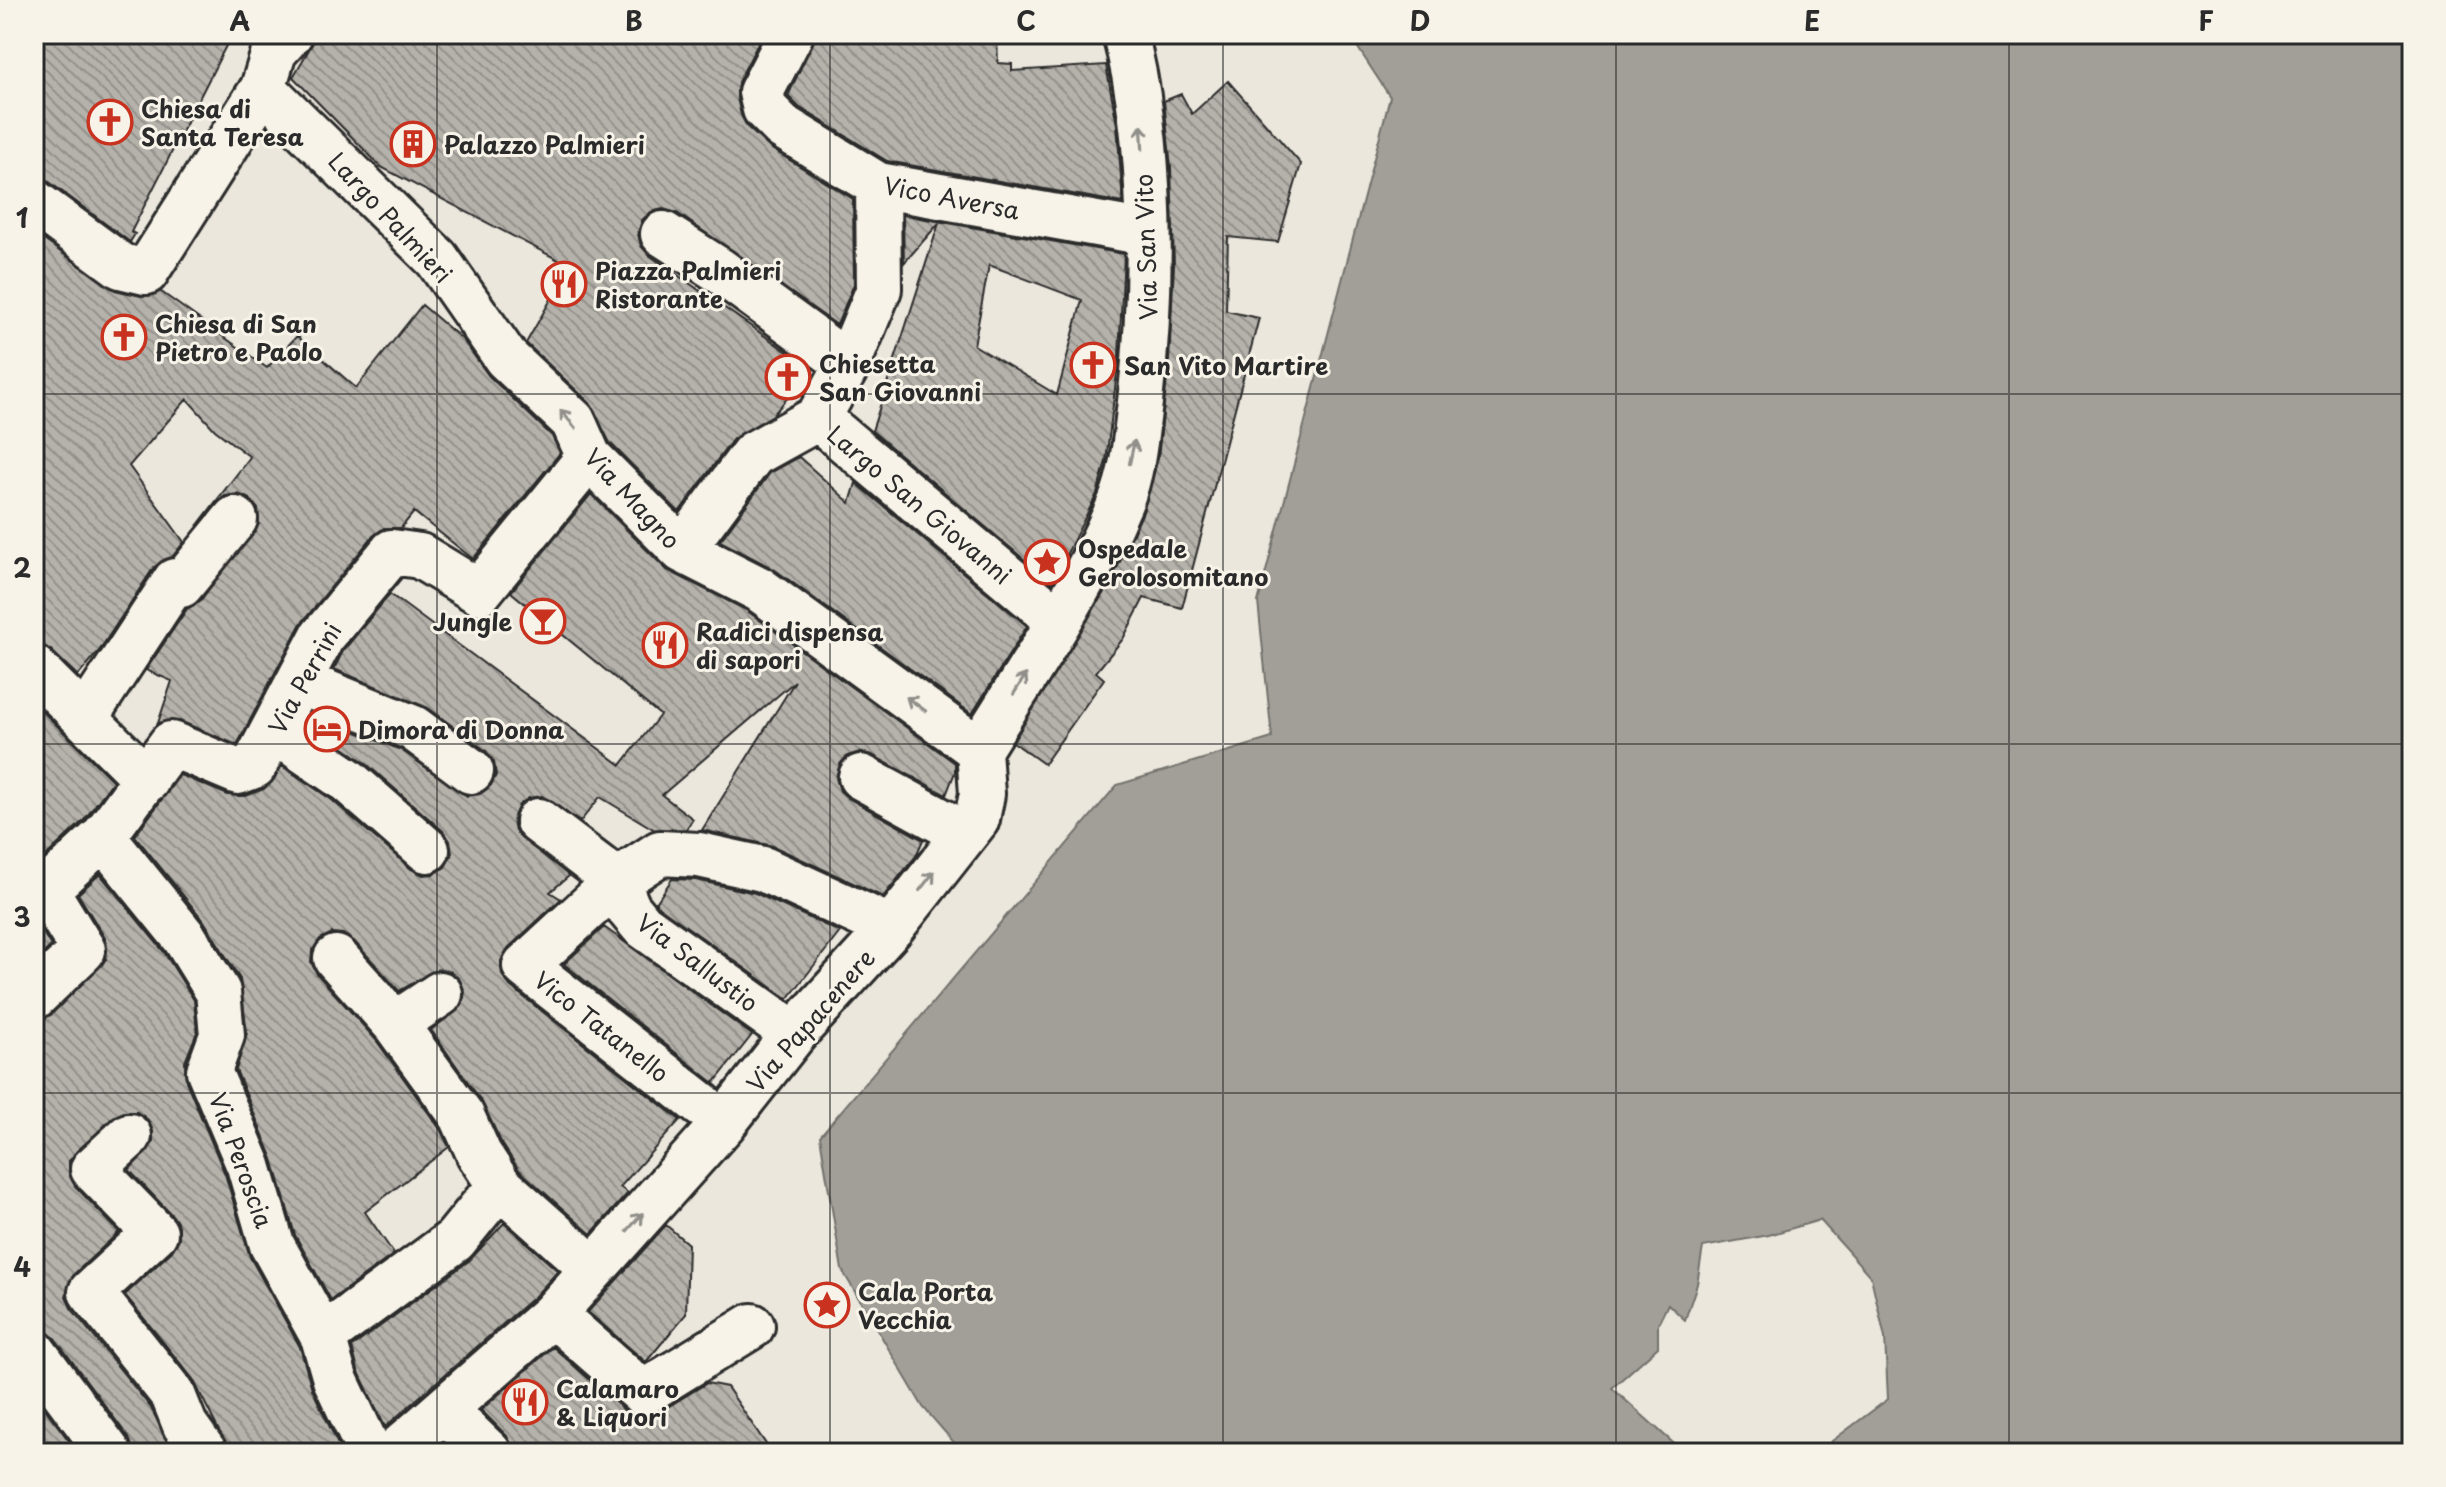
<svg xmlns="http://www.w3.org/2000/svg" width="2446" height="1487" viewBox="0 0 2446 1487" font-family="'Playpen Sans',sans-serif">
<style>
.water{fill:#a29f98;stroke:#72716c;stroke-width:2}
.building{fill:url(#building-back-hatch);stroke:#2b2b2b;stroke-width:2;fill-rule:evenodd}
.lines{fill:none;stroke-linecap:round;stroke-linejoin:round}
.street-casing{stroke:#2b2b2b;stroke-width:50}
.street{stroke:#f7f3e8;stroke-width:44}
.oneway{stroke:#918f8a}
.grid{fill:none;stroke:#2b2b2b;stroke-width:2;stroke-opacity:0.55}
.labels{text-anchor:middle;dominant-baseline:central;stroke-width:6;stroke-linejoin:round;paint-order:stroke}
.poi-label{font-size:24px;font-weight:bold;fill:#2b2b2b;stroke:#f7f3e8;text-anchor:start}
.street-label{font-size:24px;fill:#2b2b2b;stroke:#f7f3e8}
.neatline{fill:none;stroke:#2b2b2b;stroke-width:3}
.grid-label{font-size:26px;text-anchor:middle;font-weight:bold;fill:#2b2b2b}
</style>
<defs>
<pattern id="building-back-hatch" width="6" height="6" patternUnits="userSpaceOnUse" patternTransform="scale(2)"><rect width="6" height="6" fill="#b5b2ab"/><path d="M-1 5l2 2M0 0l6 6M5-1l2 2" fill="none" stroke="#93918b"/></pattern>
</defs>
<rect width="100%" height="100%" fill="#ebe7dd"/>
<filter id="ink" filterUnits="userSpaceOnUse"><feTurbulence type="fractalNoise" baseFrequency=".0125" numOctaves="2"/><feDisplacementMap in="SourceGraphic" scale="16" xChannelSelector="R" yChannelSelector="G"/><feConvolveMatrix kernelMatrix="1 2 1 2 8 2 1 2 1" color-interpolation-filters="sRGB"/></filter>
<g filter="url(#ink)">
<path class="water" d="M 1349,34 L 2412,34 L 2412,1453 L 1816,1453 L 1888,1399 L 1885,1338 L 1871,1277 L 1820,1220 L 1769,1235 L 1703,1247 L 1697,1284 L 1685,1320 L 1668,1304 L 1658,1324 L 1658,1347 L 1612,1388 L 1681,1450 L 1695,1453 L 963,1453 L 923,1407 L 842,1270 L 820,1136 L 1117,785 L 1272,738 L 1258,602 L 1390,97 Z"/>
<path class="building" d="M 34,34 L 232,34 L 131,232 L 135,234 L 130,242 L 49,182 L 34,177 Z
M 318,34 L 763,34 L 738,82 L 737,98 L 741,115 L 747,127 L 770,148 L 853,199 L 854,284 L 837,325 L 677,213 L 663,209 L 651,212 L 642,220 L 638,234 L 641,246 L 649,255 L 812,369 L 773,415 L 733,439 L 679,512 L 610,443 L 590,403 L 526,343 L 570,266 L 381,167 L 293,77 Z
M 816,34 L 997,34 L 998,63 L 1012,64 L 1012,71 L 1106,65 L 1117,125 L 1123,203 L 887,161 L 799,107 L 788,96 Z
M 1228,81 L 1301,164 L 1278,242 L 1228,237 L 1226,311 L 1259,318 L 1182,608 L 1144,598 L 1123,639 L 1096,672 L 1104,679 L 1044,764 L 1013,742 L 1112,579 L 1143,512 L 1158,458 L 1169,361 L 1174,265 L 1171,167 L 1164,101 L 1181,94 L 1192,114 Z
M 903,215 L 1124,254 L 1119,356 L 1106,461 L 1097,494 L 1052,583 L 872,431 L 939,223 L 904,263 ZM 989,265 L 1082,300 L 1057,395 L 974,345 Z
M 34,233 L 115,290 L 141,296 L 160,291 L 267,368 L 297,336 L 356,388 L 422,305 L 462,339 L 489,376 L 552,436 L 560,453 L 473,559 L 414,512 L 401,528 L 384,528 L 373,536 L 300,625 L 237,745 L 180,721 L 158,723 L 172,681 L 146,670 L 187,609 L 200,601 L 259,524 L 258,509 L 250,499 L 238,494 L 225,496 L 216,503 L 197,526 L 250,457 L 215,430 L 187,399 L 129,466 L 184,542 L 172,557 L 154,567 L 99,651 L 78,676 L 51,650 L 34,644 Z
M 799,457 L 850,503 L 856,483 L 1027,626 L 972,714 L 774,569 L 720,541 L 770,473 Z
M 591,494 L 667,570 L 746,610 L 955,763 L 955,772 L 946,795 L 872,755 L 860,752 L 847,756 L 840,764 L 836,778 L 840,791 L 848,798 L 923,840 L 916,856 L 883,897 L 773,846 L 702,830 L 795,681 L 662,795 L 693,819 L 686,829 L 655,830 L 600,797 L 580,822 L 542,796 L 529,798 L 519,805 L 513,819 L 515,831 L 569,876 L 550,892 L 561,899 L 508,948 L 501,961 L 502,975 L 510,986 L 680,1120 L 620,1187 L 628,1193 L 591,1234 L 519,1170 L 501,1142 L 482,1102 L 431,1030 L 462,1006 L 465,992 L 460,980 L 450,971 L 438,969 L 399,991 L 354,941 L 343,934 L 332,933 L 320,939 L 312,951 L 311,962 L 317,974 L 376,1040 L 440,1129 L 449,1147 L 365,1212 L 394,1254 L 331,1300 L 295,1235 L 273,1159 L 236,1070 L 247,1033 L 240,979 L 204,921 L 135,836 L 180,775 L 228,795 L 246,796 L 264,789 L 282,766 L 332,800 L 411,869 L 423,875 L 434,874 L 445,867 L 452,854 L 450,841 L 443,831 L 363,761 L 306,722 L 310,713 L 401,750 L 467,796 L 480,794 L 491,785 L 496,775 L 494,762 L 486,751 L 428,708 L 334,669 L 343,651 L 390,594 L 621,765 L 660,715 L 511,592 Z
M 34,703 L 113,781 L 84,820 L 34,867 Z
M 100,874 L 164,952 L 194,1000 L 197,1032 L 185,1062 L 186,1081 L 225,1174 L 250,1257 L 300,1347 L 312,1389 L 342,1453 L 230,1453 L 193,1379 L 125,1295 L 172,1251 L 179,1239 L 179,1226 L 173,1216 L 129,1170 L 153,1143 L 153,1131 L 148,1120 L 137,1112 L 124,1112 L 113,1117 L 69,1161 L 69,1174 L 75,1186 L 119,1232 L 74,1274 L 66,1296 L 71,1308 L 151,1408 L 174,1453 L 134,1453 L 129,1438 L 54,1337 L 34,1327 L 34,1021 L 51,1015 L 106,959 L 105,938 L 78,894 Z
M 672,879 L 696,880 L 755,893 L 840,932 L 788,999 L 659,907 L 656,903 Z
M 34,918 L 51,946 L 34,962 Z
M 604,927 L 752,1035 L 714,1083 L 564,964 Z
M 504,1223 L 558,1271 L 535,1296 L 385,1427 L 358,1370 L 352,1347 L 470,1260 Z
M 666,1225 L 688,1244 L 686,1314 L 646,1362 L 588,1312 Z
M 553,1347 L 626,1412 L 640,1418 L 656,1414 L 707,1383 L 727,1387 L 772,1453 L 513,1453 L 507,1436 L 481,1410 Z
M 34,1394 L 78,1453 L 34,1453 Z"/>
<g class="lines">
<g class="street-casing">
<path id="street" d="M 791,34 L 761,92 L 765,109 L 783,127 L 878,185 L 1147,233
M 263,88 L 274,52 L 290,34
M 34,202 L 121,266 L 146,272 L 263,88 L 437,259 L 506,358 L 573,421 L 589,457 L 682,550 L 759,589 L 979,750
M 663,234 L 719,270 L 848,364
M 818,418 L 1059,621
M 682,550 L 753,454 L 818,418 L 848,364 L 879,289 L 878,185
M 34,668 L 147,780
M 300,682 L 413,728 L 471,771
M 85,718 L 175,581 L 181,585 L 235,519
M 275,731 L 347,780 L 427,850
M 979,750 C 1029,669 1083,591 1120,503 C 1133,472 1136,435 1140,402 C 1153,289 1154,143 1125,34
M 861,777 L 965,834
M 538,821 L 617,881 L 628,908 L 642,925 L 794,1034
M 103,837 L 184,937 L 218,992 L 222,1035 L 209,1071 L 249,1166 L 272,1245 L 323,1337 L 335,1379 L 370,1453
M 336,958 L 395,1024 L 462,1116 L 479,1154 L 500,1186 L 593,1269
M 34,997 L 83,950 L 46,890 L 103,837 L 171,744 L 238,772 L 254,766 L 322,637 L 392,552 L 420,556 L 479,592 L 589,457
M 395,1024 L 440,994
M 702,1105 L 525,966 L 617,881 L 660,853 L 699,855 L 763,869 L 891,928
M 129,1136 L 93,1169 L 155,1233 L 91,1292 L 173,1395 L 185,1425 L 205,1453
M 553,1314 L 643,1393 L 752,1326
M 323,1337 L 455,1240 L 485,1203
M 34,1352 L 109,1453
M 444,1410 L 489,1453
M 394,1453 L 553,1314 L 724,1123 L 794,1034 L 891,928 L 977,819 L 982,794 L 979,750"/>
</g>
<use href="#street" class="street"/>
</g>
<defs><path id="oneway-shaft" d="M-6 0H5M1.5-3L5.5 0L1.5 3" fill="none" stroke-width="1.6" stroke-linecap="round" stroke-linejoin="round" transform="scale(2)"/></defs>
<g class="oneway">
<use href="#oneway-shaft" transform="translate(1142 137) rotate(-93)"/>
<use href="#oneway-shaft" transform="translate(568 419) rotate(-129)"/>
<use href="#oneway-shaft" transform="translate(1132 452) rotate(-78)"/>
<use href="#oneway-shaft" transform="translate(1020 684) rotate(-58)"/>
<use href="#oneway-shaft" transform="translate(916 704) rotate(-144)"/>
<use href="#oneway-shaft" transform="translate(927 881) rotate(-52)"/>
<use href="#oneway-shaft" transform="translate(635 1222) rotate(-49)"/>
</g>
</g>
<path class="grid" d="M 437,34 L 437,1453M 830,34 L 830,1453M 1223,34 L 1223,1453M 1616,34 L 1616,1453M 2009,34 L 2009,1453M 34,394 L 2412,394M 34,744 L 2412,744M 34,1093 L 2412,1093"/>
<defs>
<g id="church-ring" transform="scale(2.3)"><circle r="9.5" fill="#f7f3e8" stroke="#c8321e" stroke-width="1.5"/><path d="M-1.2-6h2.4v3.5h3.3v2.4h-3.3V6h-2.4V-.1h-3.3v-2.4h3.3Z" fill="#c8321e"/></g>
<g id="building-ring" transform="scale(2.3)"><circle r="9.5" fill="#f7f3e8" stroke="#c8321e" stroke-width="1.5"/><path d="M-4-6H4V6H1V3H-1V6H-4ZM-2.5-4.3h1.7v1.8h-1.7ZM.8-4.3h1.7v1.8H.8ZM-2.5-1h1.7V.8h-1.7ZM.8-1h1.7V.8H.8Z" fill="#c8321e"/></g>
<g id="restaurant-ring" transform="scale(2.3)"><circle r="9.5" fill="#f7f3e8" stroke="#c8321e" stroke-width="1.5"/><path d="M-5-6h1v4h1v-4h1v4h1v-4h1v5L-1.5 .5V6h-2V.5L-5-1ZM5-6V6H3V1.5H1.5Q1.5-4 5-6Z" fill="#c8321e"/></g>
<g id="sight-ring" transform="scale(2.3)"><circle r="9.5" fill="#f7f3e8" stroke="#c8321e" stroke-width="1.5"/><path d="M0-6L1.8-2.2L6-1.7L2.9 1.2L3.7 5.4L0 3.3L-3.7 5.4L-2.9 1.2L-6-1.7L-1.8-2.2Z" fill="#c8321e"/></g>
<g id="bar-ring" transform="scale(2.3)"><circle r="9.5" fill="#f7f3e8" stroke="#c8321e" stroke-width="1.5"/><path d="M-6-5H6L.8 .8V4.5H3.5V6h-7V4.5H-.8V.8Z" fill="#c8321e"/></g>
<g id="hotel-ring" transform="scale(2.3)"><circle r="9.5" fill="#f7f3e8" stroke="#c8321e" stroke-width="1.5"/><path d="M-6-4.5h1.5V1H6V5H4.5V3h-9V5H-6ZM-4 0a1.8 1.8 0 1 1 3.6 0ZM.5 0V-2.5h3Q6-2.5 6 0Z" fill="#c8321e"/></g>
</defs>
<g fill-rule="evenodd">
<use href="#church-ring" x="110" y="122"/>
<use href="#building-ring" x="413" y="144"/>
<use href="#restaurant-ring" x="564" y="284"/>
<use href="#church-ring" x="124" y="337"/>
<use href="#church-ring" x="1093" y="365"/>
<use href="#church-ring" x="788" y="377"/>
<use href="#sight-ring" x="1047" y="562"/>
<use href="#bar-ring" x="543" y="621"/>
<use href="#restaurant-ring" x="665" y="645"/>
<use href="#hotel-ring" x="327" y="729"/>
<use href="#sight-ring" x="827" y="1305"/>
<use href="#restaurant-ring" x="525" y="1402"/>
</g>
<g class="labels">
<g class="poi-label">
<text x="141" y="108">Chiesa di<tspan x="141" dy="28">Santa Teresa</tspan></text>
<text x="444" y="144">Palazzo Palmieri</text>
<text x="595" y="270">Piazza Palmieri<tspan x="595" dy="28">Ristorante</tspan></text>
<text x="155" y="323">Chiesa di San<tspan x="155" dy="28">Pietro e Paolo</tspan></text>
<text x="819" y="363">Chiesetta<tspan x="819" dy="28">San Giovanni</tspan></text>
<text x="1124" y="365">San Vito Martire</text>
<text x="1078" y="548">Ospedale<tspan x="1078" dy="28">Gerolosomitano</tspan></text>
<text x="512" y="621" text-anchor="end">Jungle</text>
<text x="696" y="631">Radici dispensa<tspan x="696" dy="28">di sapori</tspan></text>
<text x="358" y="729">Dimora di Donna</text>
<text x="858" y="1291">Cala Porta<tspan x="858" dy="28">Vecchia</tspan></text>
<text x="556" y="1388">Calamaro<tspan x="556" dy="28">&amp; Liquori</tspan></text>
</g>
<g class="street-label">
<text transform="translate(952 197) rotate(11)">Vico Aversa</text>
<text transform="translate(391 217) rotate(47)">Largo Palmieri</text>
<text transform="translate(1145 247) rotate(-92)">Via San Vito</text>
<text transform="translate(633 498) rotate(47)">Via Magno</text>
<text transform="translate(920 504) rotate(40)">Largo San Giovanni</text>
<text transform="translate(304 678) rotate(-61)">Via Perrini</text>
<text transform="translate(698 962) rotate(37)">Via Sallustio</text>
<text transform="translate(810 1020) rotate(-49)">Via Papacenere</text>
<text transform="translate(602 1026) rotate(38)">Vico Tatanello</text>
<text transform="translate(242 1160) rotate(70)">Via Peroscia</text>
</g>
</g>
<rect width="2446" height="1487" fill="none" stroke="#f7f3e8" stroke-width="88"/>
<rect x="44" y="44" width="2358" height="1399" class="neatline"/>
<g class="grid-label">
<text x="240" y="31">A</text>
<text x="634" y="31">B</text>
<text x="1026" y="31">C</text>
<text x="1420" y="31">D</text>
<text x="1812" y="31">E</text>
<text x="2206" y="31">F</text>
<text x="22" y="228">1</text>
<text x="22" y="578">2</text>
<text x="22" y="927">3</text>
<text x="22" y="1277">4</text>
</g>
</svg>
